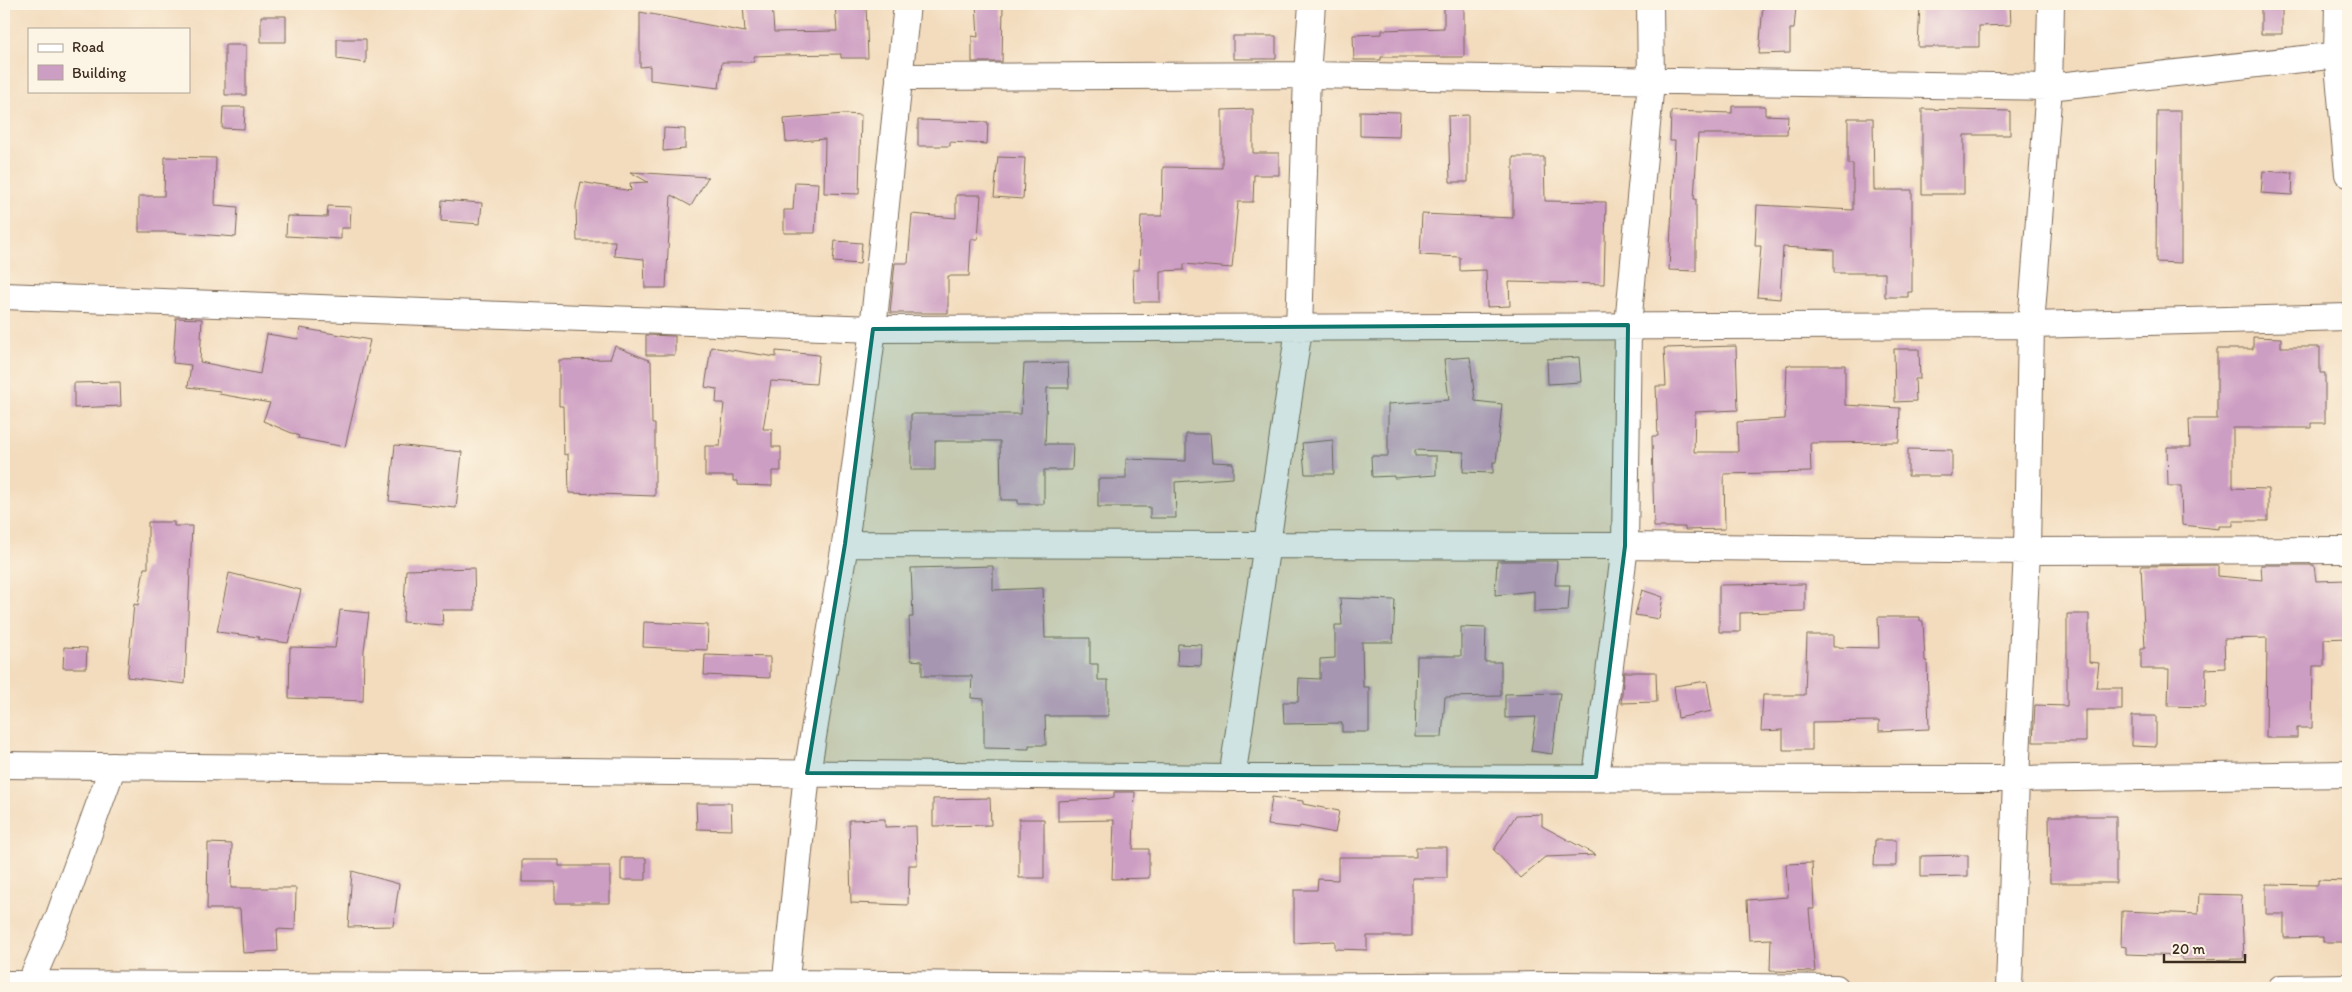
<svg xmlns="http://www.w3.org/2000/svg" width="2352" height="992" viewBox="0 0 2352 992" font-family="Itim,sans-serif">
<style>
.building{fill:#cd9ec3}
.lines{fill:none;stroke-linecap:round;stroke-linejoin:round}
.street-casing{stroke:#7b6856;stroke-width:28}
.street{stroke:#fff;stroke-width:26}
.marked{fill:#0f766e;fill-opacity:0.2;stroke:#0f766e;stroke-width:4;stroke-linejoin:round}
</style>
<rect width="100%" height="100%" fill="#fcf5e5"/>
<filter id="ink" filterUnits="userSpaceOnUse"><feTurbulence type="fractalNoise" baseFrequency=".02" numOctaves="2"/><feDisplacementMap in="SourceGraphic" scale="10" xChannelSelector="R" yChannelSelector="G"/><feConvolveMatrix kernelMatrix="1 2 1 2 8 2 1 2 1" color-interpolation-filters="sRGB"/></filter>
<filter id="wash" filterUnits="userSpaceOnUse"><feTurbulence type="fractalNoise" baseFrequency=".0096" numOctaves="4" result="noise"/><feDisplacementMap in="SourceGraphic" scale="20" xChannelSelector="R" yChannelSelector="G"/><feGaussianBlur stdDeviation="1.12" result="paint"/><feColorMatrix in="noise" values="0 0 0 0 0 0 0 0 0 0 0 0 0 0 0 0 0 1.4 0 .05"/><feComposite in="paint" operator="in"/></filter>
<g filter="url(#wash)">
<rect width="100%" height="100%" fill="#f3dcbd"/>
<g id="blocks">
<path class="building" d="M 743,4 L 772,4 L 774,32 L 837,31 L 835,4 L 866,4 L 868,58 L 841,58 L 841,54 L 782,55 L 754,56 L 754,62 L 722,62 L 719,88 L 650,80 L 650,66 L 640,67 L 640,12 L 745,32 Z
M 976,4 L 1003,4 L 1002,62 L 972,62 L 972,36 L 978,37 Z
M 1444,4 L 1464,4 L 1464,57 L 1381,57 L 1381,60 L 1354,60 L 1353,35 L 1382,34 L 1382,30 L 1444,28 Z
M 1763,4 L 1796,7 L 1794,29 L 1790,29 L 1790,53 L 1759,54 Z
M 1920,4 L 2010,4 L 2011,25 L 1979,26 L 1979,47 L 1918,47 Z
M 2261,4 L 2282,4 L 2282,34 L 2261,34 Z
M 261,16 L 286,16 L 286,42 L 261,42 Z
M 1233,36 L 1276,36 L 1276,59 L 1233,59 Z
M 337,39 L 366,39 L 366,63 L 337,59 Z
M 225,45 L 246,45 L 246,95 L 225,95 Z
M 1732,106 L 1765,106 L 1765,115 L 1788,116 L 1787,134 L 1698,134 L 1694,199 L 1696,199 L 1696,271 L 1669,270 L 1675,141 L 1670,141 L 1671,111 L 1732,113 Z
M 223,107 L 245,107 L 244,129 L 222,128 Z
M 1253,109 L 1253,153 L 1279,153 L 1279,175 L 1254,175 L 1253,202 L 1238,202 L 1232,268 L 1184,264 L 1184,270 L 1160,271 L 1160,302 L 1134,302 L 1133,270 L 1139,270 L 1141,216 L 1162,216 L 1163,167 L 1222,168 L 1222,110 Z
M 1922,109 L 2010,111 L 2010,135 L 1964,135 L 1964,194 L 1922,194 Z
M 1360,111 L 1400,112 L 1399,137 L 1360,136 Z
M 2157,111 L 2181,111 L 2181,263 L 2156,262 Z
M 844,114 L 861,115 L 859,194 L 824,193 L 825,139 L 786,142 L 784,119 Z
M 1468,115 L 1468,182 L 1450,182 L 1448,116 Z
M 1848,118 L 1873,118 L 1874,190 L 1912,190 L 1912,292 L 1908,292 L 1908,297 L 1885,297 L 1885,273 L 1834,273 L 1834,250 L 1783,247 L 1780,299 L 1757,297 L 1761,246 L 1755,246 L 1757,205 L 1853,210 L 1853,164 L 1848,164 Z
M 918,120 L 988,122 L 987,144 L 950,142 L 950,146 L 918,146 Z
M 664,128 L 685,129 L 685,149 L 663,151 Z
M 165,157 L 216,158 L 215,205 L 238,207 L 236,237 L 170,232 L 139,232 L 139,196 L 164,196 Z
M 998,157 L 1025,158 L 1023,199 L 994,197 Z
M 1513,157 L 1544,157 L 1545,201 L 1606,202 L 1604,284 L 1509,282 L 1510,306 L 1487,307 L 1486,270 L 1460,271 L 1460,257 L 1420,255 L 1422,214 L 1513,218 Z
M 2263,171 L 2293,173 L 2292,195 L 2261,193 Z
M 630,172 L 708,177 L 691,206 L 671,195 L 666,288 L 645,288 L 644,259 L 614,256 L 615,241 L 577,241 L 576,206 L 581,182 L 631,191 L 630,183 L 648,182 Z
M 795,182 L 818,183 L 815,233 L 784,233 L 784,210 L 793,210 Z
M 956,195 L 981,195 L 978,239 L 971,239 L 969,276 L 948,276 L 948,313 L 890,313 L 895,263 L 908,263 L 912,214 L 956,218 Z
M 442,200 L 482,203 L 480,224 L 441,221 Z
M 328,206 L 351,207 L 350,228 L 341,228 L 341,239 L 286,236 L 287,216 L 327,217 Z
M 835,241 L 862,243 L 860,264 L 833,262 Z
M 176,318 L 202,319 L 200,362 L 260,374 L 267,334 L 298,339 L 300,328 L 370,340 L 345,447 L 298,438 L 299,436 L 263,421 L 270,403 L 219,394 L 220,391 L 188,387 L 191,365 L 173,363 Z
M 646,335 L 675,336 L 675,355 L 646,355 Z
M 2253,337 L 2281,338 L 2281,347 L 2320,347 L 2320,373 L 2325,373 L 2325,423 L 2311,423 L 2311,428 L 2233,428 L 2233,488 L 2268,489 L 2268,521 L 2233,521 L 2233,526 L 2219,526 L 2219,529 L 2182,525 L 2181,486 L 2168,486 L 2167,447 L 2190,447 L 2189,419 L 2217,419 L 2217,349 L 2253,349 Z
M 615,346 L 651,361 L 652,424 L 655,424 L 655,496 L 569,493 L 568,454 L 564,455 L 563,406 L 559,406 L 559,360 L 610,359 Z
M 1736,346 L 1738,410 L 1695,412 L 1694,452 L 1738,452 L 1737,422 L 1785,419 L 1787,365 L 1845,365 L 1845,405 L 1900,408 L 1899,442 L 1810,443 L 1811,472 L 1724,474 L 1725,529 L 1685,530 L 1685,527 L 1654,527 L 1652,436 L 1658,436 L 1656,386 L 1666,386 L 1664,348 Z
M 711,347 L 776,357 L 776,351 L 819,355 L 816,384 L 771,381 L 763,429 L 772,429 L 772,447 L 781,447 L 781,471 L 772,471 L 772,486 L 738,485 L 738,481 L 733,481 L 733,476 L 705,476 L 705,446 L 720,446 L 724,403 L 716,403 L 717,389 L 705,387 Z
M 1894,349 L 1919,349 L 1920,379 L 1915,379 L 1916,401 L 1895,402 Z
M 1470,357 L 1475,401 L 1502,404 L 1496,462 L 1493,462 L 1493,473 L 1463,472 L 1464,452 L 1415,450 L 1415,456 L 1436,456 L 1436,475 L 1394,478 L 1394,476 L 1372,477 L 1371,456 L 1388,456 L 1388,404 L 1449,400 L 1444,359 Z
M 1579,357 L 1581,382 L 1548,384 L 1547,359 Z
M 1068,363 L 1069,388 L 1047,388 L 1045,444 L 1073,444 L 1072,470 L 1044,470 L 1044,504 L 1018,504 L 1018,500 L 1001,500 L 1000,441 L 935,441 L 935,470 L 911,470 L 911,414 L 1021,414 L 1024,364 Z
M 120,382 L 121,406 L 74,408 L 74,383 Z
M 1186,434 L 1210,434 L 1212,462 L 1233,463 L 1233,478 L 1175,482 L 1176,518 L 1150,518 L 1150,507 L 1098,507 L 1098,479 L 1126,479 L 1126,459 L 1186,461 Z
M 1333,440 L 1334,474 L 1305,474 L 1302,443 Z
M 395,445 L 462,452 L 456,508 L 389,501 Z
M 1908,449 L 1952,450 L 1952,476 L 1908,476 Z
M 148,522 L 174,522 L 174,526 L 192,526 L 185,684 L 127,677 L 134,604 L 138,605 L 144,568 L 148,568 Z
M 1497,561 L 1557,561 L 1555,585 L 1570,585 L 1568,611 L 1534,612 L 1534,591 L 1495,595 Z
M 2218,565 L 2218,576 L 2262,580 L 2261,565 L 2314,565 L 2316,581 L 2347,580 L 2347,638 L 2324,639 L 2324,666 L 2313,666 L 2312,728 L 2297,728 L 2297,738 L 2266,738 L 2267,638 L 2224,639 L 2225,668 L 2206,669 L 2205,707 L 2168,706 L 2169,669 L 2141,669 L 2141,648 L 2145,648 L 2141,566 Z
M 993,566 L 993,590 L 1043,588 L 1045,638 L 1090,638 L 1090,664 L 1098,664 L 1098,680 L 1108,680 L 1108,716 L 1045,716 L 1046,745 L 1029,745 L 1029,749 L 984,748 L 984,699 L 971,698 L 972,676 L 922,676 L 922,661 L 911,660 L 909,617 L 913,617 L 911,568 Z
M 474,568 L 475,610 L 442,610 L 443,625 L 403,622 L 406,570 Z
M 229,573 L 301,590 L 288,643 L 258,639 L 259,637 L 217,632 Z
M 1805,584 L 1805,611 L 1740,613 L 1740,632 L 1719,632 L 1719,585 Z
M 1642,590 L 1663,597 L 1659,619 L 1635,615 Z
M 1340,598 L 1395,600 L 1393,642 L 1362,642 L 1363,687 L 1369,687 L 1369,732 L 1342,732 L 1342,723 L 1284,724 L 1283,702 L 1298,702 L 1299,678 L 1320,679 L 1320,659 L 1335,658 L 1335,625 L 1342,625 Z
M 340,610 L 369,613 L 364,650 L 363,701 L 289,698 L 290,647 L 335,648 Z
M 2067,614 L 2089,614 L 2089,662 L 2099,663 L 2096,688 L 2122,688 L 2122,710 L 2086,710 L 2086,742 L 2033,742 L 2035,705 L 2067,706 Z
M 1878,617 L 1920,617 L 1920,621 L 1923,621 L 1925,661 L 1927,661 L 1929,729 L 1879,731 L 1879,721 L 1812,722 L 1812,750 L 1783,750 L 1783,730 L 1761,731 L 1763,695 L 1805,695 L 1807,635 L 1833,635 L 1833,647 L 1879,648 Z
M 644,622 L 708,625 L 707,650 L 643,647 Z
M 1461,627 L 1486,628 L 1485,662 L 1501,662 L 1501,696 L 1445,697 L 1442,737 L 1415,737 L 1417,656 L 1461,656 Z
M 1178,644 L 1202,645 L 1201,666 L 1177,665 Z
M 64,647 L 87,648 L 86,668 L 63,668 Z
M 705,655 L 770,657 L 770,678 L 704,675 Z
M 1624,672 L 1656,672 L 1657,702 L 1621,703 Z
M 1707,681 L 1712,711 L 1678,718 L 1674,686 Z
M 1560,693 L 1552,754 L 1531,751 L 1536,717 L 1505,718 L 1505,694 Z
M 2132,716 L 2156,716 L 2156,747 L 2132,746 Z
M 1114,792 L 1135,792 L 1133,849 L 1149,849 L 1149,878 L 1112,879 L 1114,820 L 1058,821 L 1058,801 L 1114,798 Z
M 1272,797 L 1303,801 L 1303,804 L 1339,811 L 1335,833 L 1300,826 L 1299,828 L 1268,825 Z
M 990,798 L 991,825 L 933,826 L 933,799 Z
M 696,803 L 731,803 L 732,830 L 697,829 Z
M 1542,814 L 1542,826 L 1596,855 L 1545,857 L 1520,878 L 1494,850 L 1516,815 Z
M 2049,816 L 2116,816 L 2116,883 L 2050,883 Z
M 885,819 L 885,827 L 916,826 L 917,865 L 909,865 L 908,905 L 851,903 L 849,820 Z
M 1019,819 L 1044,819 L 1044,878 L 1019,878 Z
M 1875,840 L 1896,840 L 1896,866 L 1874,866 Z
M 208,843 L 232,844 L 231,888 L 296,888 L 295,930 L 277,929 L 278,951 L 243,953 L 240,909 L 207,909 Z
M 1416,847 L 1447,847 L 1447,878 L 1412,878 L 1412,936 L 1367,936 L 1367,950 L 1335,949 L 1335,941 L 1294,943 L 1294,890 L 1317,890 L 1318,879 L 1338,880 L 1338,857 L 1416,857 Z
M 1968,855 L 1968,876 L 1921,877 L 1921,856 Z
M 621,858 L 646,858 L 646,880 L 621,880 Z
M 522,860 L 559,860 L 559,866 L 610,866 L 610,903 L 555,903 L 555,882 L 522,882 Z
M 1812,863 L 1814,909 L 1809,909 L 1815,972 L 1770,971 L 1771,939 L 1749,940 L 1747,900 L 1788,897 L 1786,864 Z
M 352,871 L 399,884 L 393,926 L 348,927 Z
M 2318,880 L 2348,881 L 2348,942 L 2323,942 L 2323,937 L 2284,938 L 2284,914 L 2266,914 L 2266,884 L 2318,885 Z
M 2199,894 L 2241,895 L 2244,959 L 2182,960 L 2182,956 L 2126,954 L 2126,947 L 2121,946 L 2122,911 L 2198,914 Z"/>
</g>
</g>
<g filter="url(#ink)">
<use href="#blocks" fill-opacity="0" stroke="#7b6856" stroke-width="1"/>
<g class="lines">
<g class="street-casing">
<path id="street" d="M 2338,4 L 2337,54 L 2348,174
M 899,77 L 1307,75 L 2049,87 L 2348,54
M 4,296 L 873,329 L 2031,325 L 2348,317
M 845,544 L 1625,546 L 2027,551 L 2348,550
M 4,765 L 1232,778 L 2016,779 L 2348,774
M 1596,777 L 1625,546 L 1628,325 L 1651,82 L 1650,4
M 1232,778 L 1299,329 L 1307,75 L 1312,4
M 4,984 L 483,986 L 785,983 L 1221,987 L 1566,985 L 1836,988
M 28,988 L 59,916 L 113,766
M 785,988 L 807,773 L 845,544 L 873,329 L 907,4
M 2009,988 L 2016,779 L 2027,551 L 2031,325 L 2049,87 L 2051,4
M 2281,988 L 2348,987"/>
</g>
<use href="#street" class="street"/>
</g>
</g>
<path class="marked" d="M 1628,325 L 1625,546 L 1596,777 L 807,773 L 845,544 L 873,329 Z"/>
<rect width="2352" height="992" fill="none" stroke="#fcf5e5" stroke-width="20"/>
<rect x="28" y="28" width="162" height="65" fill="#fcf5e5" stroke="#afa495"/>
<rect x="38" y="44" width="25" height="8" fill="#ffffff" stroke="#afa495"/>
<text x="72" y="52" font-size="15" fill="#3b2a1e">Road</text>
<rect x="38" y="65" width="25" height="15" fill="#cd9ec3" stroke="#afa495"/>
<text x="72" y="78" font-size="15" fill="#3b2a1e">Building</text>
<path d="M2164 954v8h81v-8" fill="none" stroke="#3b2a1e" stroke-width="2.5"/>
<text x="2172" y="954" font-size="15" fill="#3b2a1e" stroke="#fcf5e5" stroke-width="4" paint-order="stroke">20 m</text>
</svg>
